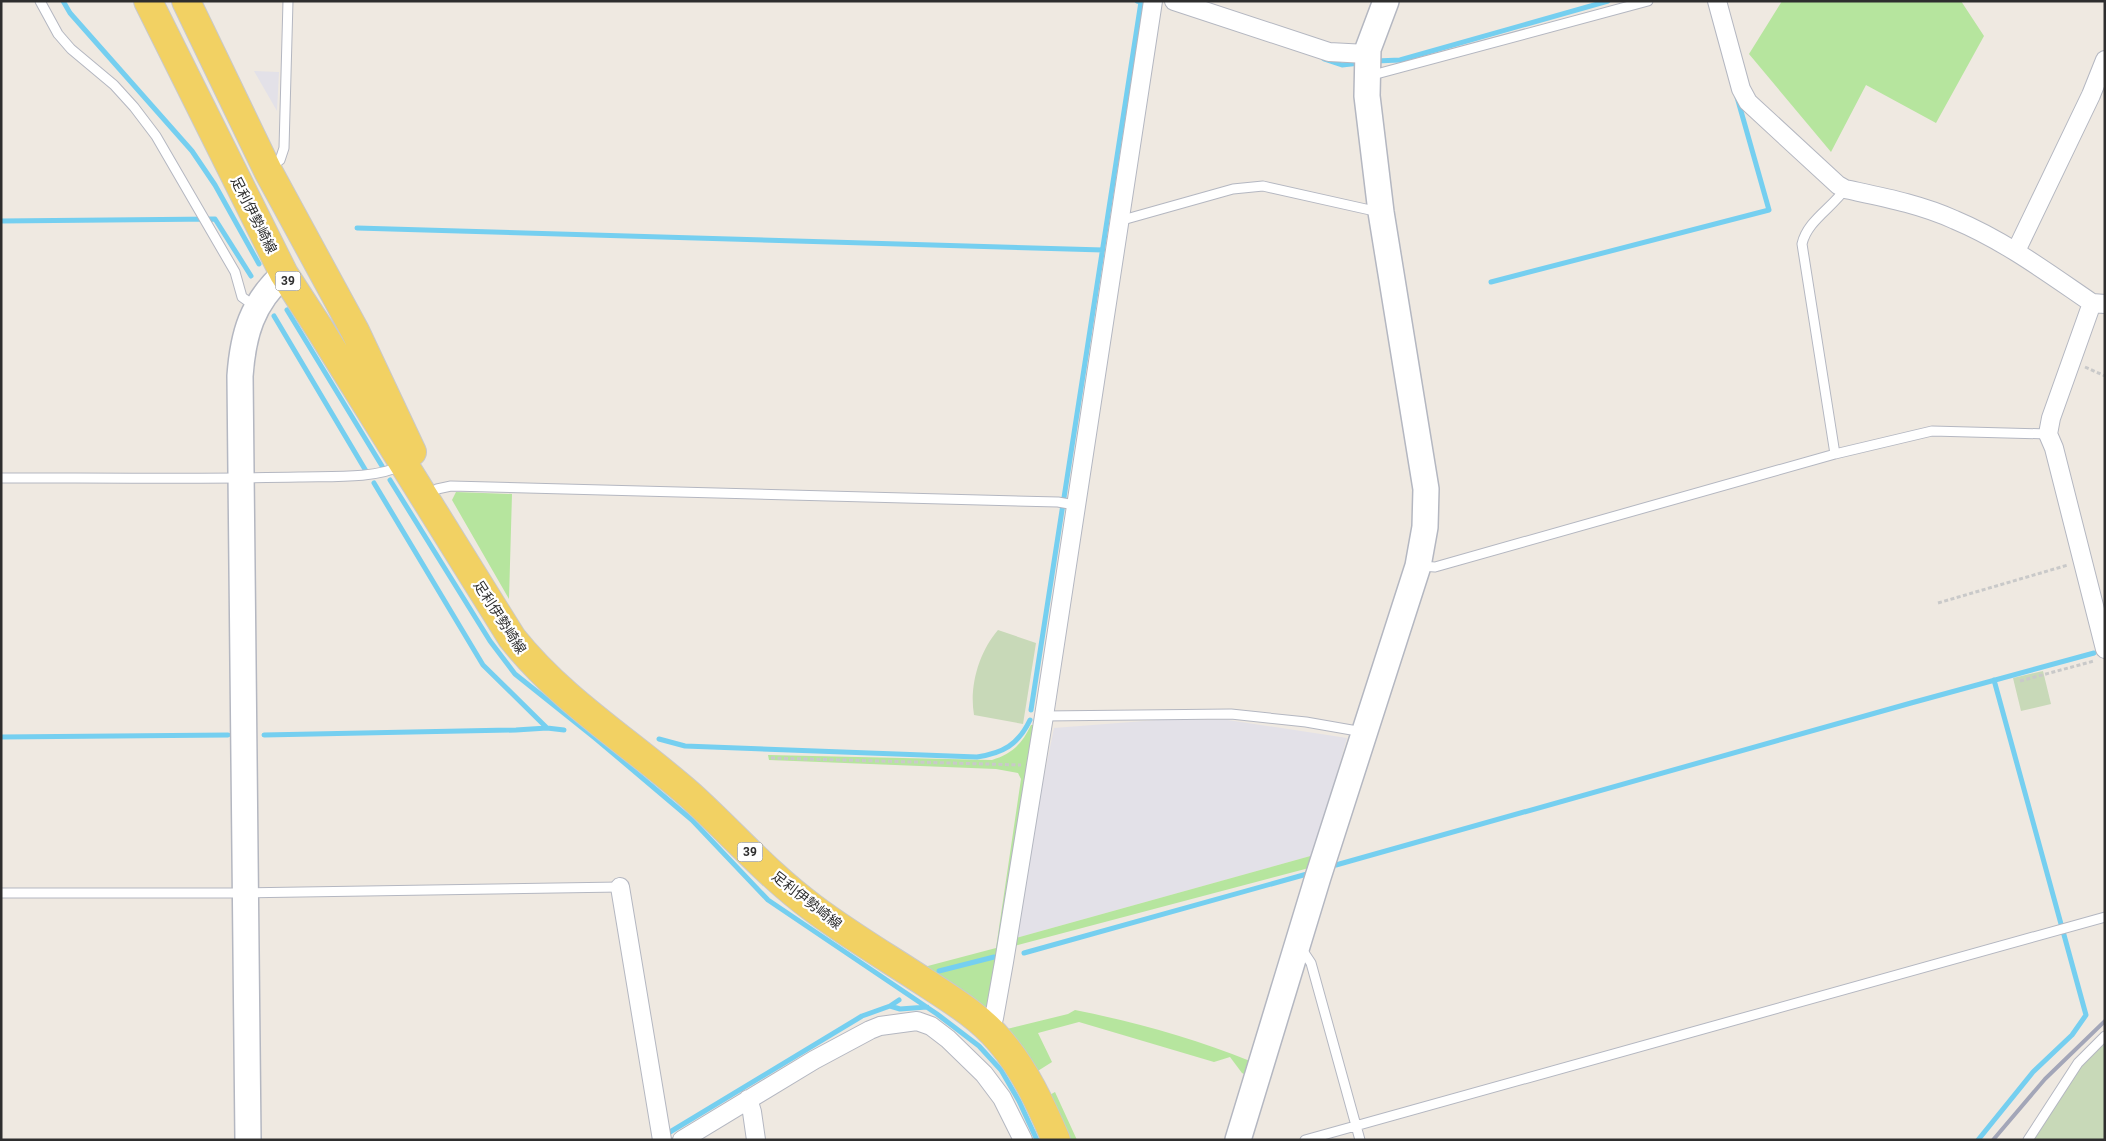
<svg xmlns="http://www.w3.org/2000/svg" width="2106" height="1141" viewBox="0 0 2106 1141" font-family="Roboto,'Noto Sans JP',sans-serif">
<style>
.industrial{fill:#e3e1e8}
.green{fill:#b6e59e}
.cemetery{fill:#c8d9b8}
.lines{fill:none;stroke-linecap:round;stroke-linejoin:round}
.stream{stroke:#75cff0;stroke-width:5}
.lane-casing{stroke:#b4b7c1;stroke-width:11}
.street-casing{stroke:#b4b7c1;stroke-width:20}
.secondary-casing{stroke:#b4b7c1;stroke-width:28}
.primary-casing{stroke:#c9c9c9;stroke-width:30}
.path{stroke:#c9c9c9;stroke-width:3;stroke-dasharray:4 2.5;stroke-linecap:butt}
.lane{stroke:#fff;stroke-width:9}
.street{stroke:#fff;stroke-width:18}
.secondary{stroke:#fff;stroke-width:25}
.primary{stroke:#f2d163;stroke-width:28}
.rail{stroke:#a3a6b8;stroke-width:4}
.labels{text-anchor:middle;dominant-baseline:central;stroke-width:4.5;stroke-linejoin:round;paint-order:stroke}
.shield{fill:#fff;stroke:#6d6d6d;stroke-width:1}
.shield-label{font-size:12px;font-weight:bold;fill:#2e2e2e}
.street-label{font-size:14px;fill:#2e2e2e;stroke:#fff}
</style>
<rect width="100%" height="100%" fill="#efe9e1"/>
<path class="industrial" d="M 254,71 L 279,72 L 277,111 Z
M 1157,720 L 1228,720 L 1347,738 L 1314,855 L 1016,938 L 1034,825 L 1054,728 Z"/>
<path class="green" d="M 1782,1 L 1961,1 L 1984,36 L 1936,123 L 1866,85 L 1831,152 L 1749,54 Z
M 456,492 L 512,494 L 509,599 L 452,500 Z
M 1031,725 L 1035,725 L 989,1016 L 924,967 L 996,948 L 1021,779 L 1018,773 L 996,769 L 769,760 L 768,755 L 992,760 C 1012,754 1022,744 1031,725 Z
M 1314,855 L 1309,868 L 1014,946 L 1016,938 Z
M 1075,1010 C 1134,1022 1194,1038 1250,1061 L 1246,1075 L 1242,1073 L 1230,1057 L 1214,1062 L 1079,1022 L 1038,1033 L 1052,1062 L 1033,1074 L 1007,1029 L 1068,1014 Z
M 1055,1092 L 1077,1140 L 1066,1140 L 1046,1097 Z"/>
<path class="cemetery" d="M 998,630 L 1036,643 L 1023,724 L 974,715 C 969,686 979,652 998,630 Z
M 2043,671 L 2051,704 L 2021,711 L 2013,678 Z
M 2105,1041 L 2105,1140 L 2031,1140 L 2081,1064 Z"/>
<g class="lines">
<path class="stream" d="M 63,1 L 70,13 L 192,151 L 215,185 L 259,264
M 1324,59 L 1342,65 L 1360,63
M 1376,61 L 1400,60 L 1608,1
M 1,221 L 215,219 L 251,276
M 357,228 L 1103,250
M 1491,282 L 1769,210 L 1737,97
M 287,310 L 382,466
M 274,316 L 366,471
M 390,480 L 490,641 L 515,674 L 595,738 L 692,820 L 768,900 L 937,1014 L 979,1046 L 1001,1070 L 1019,1101 L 1037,1140
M 374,483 L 483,665 L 547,728
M 1031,710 L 1141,2 L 1137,1
M 264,735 L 516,730 L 547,728 L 564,730
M 1,737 L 228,735
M 659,739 L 685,746 L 977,757 C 1003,753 1018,745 1030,720
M 1336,865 L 1911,703 L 2094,653
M 1024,953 L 1307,874
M 939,971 L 994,957
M 890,1006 L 900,1009 L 927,1007
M 665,1135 L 862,1016 L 890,1006 L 899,1000
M 1978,1140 L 2033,1072 L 2072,1035 L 2086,1015 L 1994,680"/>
<g class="lane-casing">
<path id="lane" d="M 40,1 L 58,34 L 71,49 L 114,85 L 134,107 L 156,136 L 235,272 L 242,297 L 256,307
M 1369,76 L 1648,1
M 270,168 L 280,160 L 284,148 L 288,1
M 1119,221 L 1233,189 L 1263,186 L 1379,212
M 1835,454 L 1802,244 C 1807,221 1832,208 1845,189
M 1,478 C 100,478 200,479 299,477 C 327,476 376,479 400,466
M 431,493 L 437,489 L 451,486 L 1058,502 L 1075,505
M 1421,566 L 1435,567 L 1835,454 L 1932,431 L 2048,434
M 1044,716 L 1231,714 L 1306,722 L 1363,732
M 1,893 L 246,893 L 620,887
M 1301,948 L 1311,963 L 1360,1140
M 1305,1140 L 2105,917
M 2028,1140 L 2078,1063 L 2105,1036"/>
</g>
<g class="street-casing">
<path id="street" d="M 1174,1 L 1329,52 L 1367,54
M 1717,1 L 1741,89 L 1748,102 L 1838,185 L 1845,189 C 1882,197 1920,204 1955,220 C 2005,241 2048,273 2092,303 L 2105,304
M 2016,251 L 2091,95 L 2105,60
M 2092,303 L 2051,418 L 2048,434 L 2054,448 L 2105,649
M 620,887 L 662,1140
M 989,1029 L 994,1018 L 1004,962 L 1044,716 L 1153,1
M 748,1099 L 752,1112 L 756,1140
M 682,1140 L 814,1060 L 870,1030 L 880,1026 L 917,1021 L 931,1026 L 948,1039 L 984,1074 L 1002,1098 L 1023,1140"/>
</g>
<g class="secondary-casing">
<path id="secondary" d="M 248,1140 L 240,376 C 243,334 252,303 284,274
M 1238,1140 L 1318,877 L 1418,566 L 1425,527 L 1426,489 L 1381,212 L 1367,96 L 1368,49 L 1386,1"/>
</g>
<g class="primary-casing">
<path id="primary" d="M 148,1 L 284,274 L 319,328 L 512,638 C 562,701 631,743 690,795 C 731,832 768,875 813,908 C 849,935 888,958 926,983 C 952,1000 980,1017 1000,1041 C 1025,1070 1041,1105 1056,1140
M 186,1 L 268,171 L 355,331 L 412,452"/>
</g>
<path class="path" d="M 2085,367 L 2105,376
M 1938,603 L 2068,565
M 2020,681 L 2094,661
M 771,758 L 1021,765"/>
<use href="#lane" class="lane"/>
<use href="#street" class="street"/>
<use href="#secondary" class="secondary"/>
<use href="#primary" class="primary"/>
<path class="rail" d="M 1993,1140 L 2045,1079 L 2105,1021"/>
</g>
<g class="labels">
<g class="shield">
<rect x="275.5" y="271.5" width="25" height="19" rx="4"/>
<rect x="737.5" y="842.5" width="25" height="19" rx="4"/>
</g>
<g class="shield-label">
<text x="288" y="281">39</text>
<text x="750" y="852">39</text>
</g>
<g class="street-label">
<text transform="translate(254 215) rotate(63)">足利伊勢崎線</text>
<text transform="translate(500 617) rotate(57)">足利伊勢崎線</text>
<text transform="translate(807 900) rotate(38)">足利伊勢崎線</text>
</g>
</g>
<rect width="2106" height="1141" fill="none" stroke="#2e2e2e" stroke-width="5"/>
</svg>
